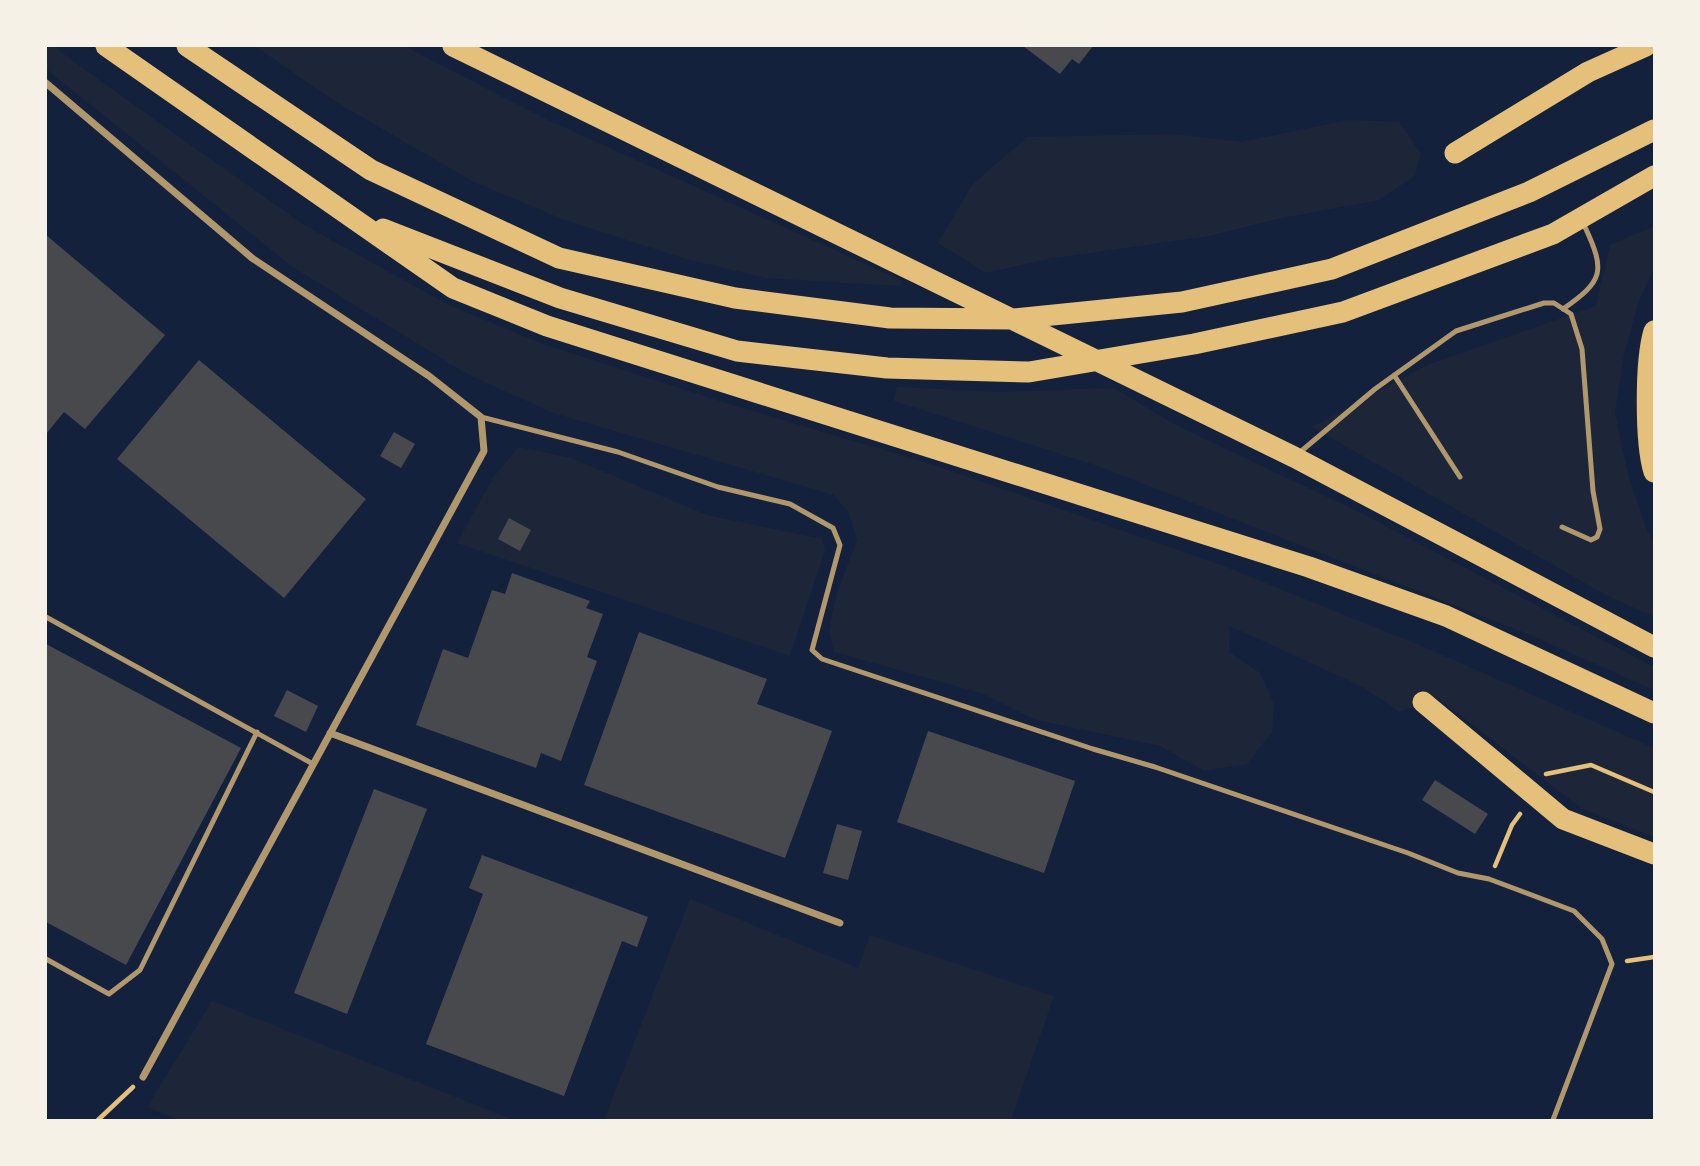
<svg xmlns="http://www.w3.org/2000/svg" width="1700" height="1166" viewBox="0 0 1700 1166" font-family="Inter,sans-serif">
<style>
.green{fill:#1d2539}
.building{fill:#48494c}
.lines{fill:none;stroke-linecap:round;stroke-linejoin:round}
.path{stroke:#e5c07b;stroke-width:4.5}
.service{stroke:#b1986c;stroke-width:5}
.minor{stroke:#b1986c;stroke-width:7}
.motorway{stroke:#e5c07b;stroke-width:21}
</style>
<rect width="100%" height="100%" fill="#14213d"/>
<path class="green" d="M 46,46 L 53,46 L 120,95 L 304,225 L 449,305 L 543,344 L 729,404 L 934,465 L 1224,566 L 1424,647 L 1654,748 L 1654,837 L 1581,808 L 1436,697 L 1400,712 L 1363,687 L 1230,626 L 1229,652 L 1260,673 L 1274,704 L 1272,732 L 1247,764 L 1204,771 L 1160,746 L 1036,720 L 981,693 L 834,652 L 829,632 L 836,596 L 857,540 L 849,513 L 834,495 L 553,413 L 467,374 L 294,268 L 46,69 Z
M 255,46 L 404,46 L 546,119 L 903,281 L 899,286 L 766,278 L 686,259 L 562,219 L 472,181 L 336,102 Z
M 1349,120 L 1399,122 L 1421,154 L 1415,176 L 1379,200 L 1277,219 L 1209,236 L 1048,259 L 986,273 L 938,243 L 972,185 L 1027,137 L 1175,134 L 1241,142 Z
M 1654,226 L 1654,268 L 1638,303 L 1624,355 L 1615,412 L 1628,475 L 1647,531 L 1654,542 L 1654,617 L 1604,594 L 1312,427 L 1427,365 L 1596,306 L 1610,245 Z
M 897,387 L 999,392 L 1114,388 L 1176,425 L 1359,512 L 1654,667 L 1654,690 L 1528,634 L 1098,466 L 894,401 Z
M 519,447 L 571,458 L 707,515 L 822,539 L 825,551 L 790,656 L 457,543 L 494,476 Z
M 690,899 L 858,968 L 870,935 L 1054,996 L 1011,1120 L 604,1120 Z
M 212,1001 L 514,1120 L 180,1120 L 147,1107 Z"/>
<path class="building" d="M 1023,46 L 1093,46 L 1079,64 L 1072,59 L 1060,74 Z
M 46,235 L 165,335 L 85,429 L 64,412 L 46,434 Z
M 199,360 L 366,499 L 284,598 L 117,459 Z
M 394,432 L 415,444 L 401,468 L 380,456 Z
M 509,518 L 531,530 L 520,551 L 498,539 Z
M 512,573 L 590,601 L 586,608 L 603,614 L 587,657 L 597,661 L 561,761 L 541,753 L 536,768 L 416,725 L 443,649 L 468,658 L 492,590 L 505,594 Z
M 639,632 L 767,679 L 757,704 L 832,731 L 785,858 L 584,785 Z
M 46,644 L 241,748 L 126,965 L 46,922 Z
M 287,690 L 318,706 L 306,732 L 274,716 Z
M 928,731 L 1075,781 L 1044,873 L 897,822 Z
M 1435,780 L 1488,814 L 1475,834 L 1422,800 Z
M 374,789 L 427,809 L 347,1014 L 294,993 Z
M 837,824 L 862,831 L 848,880 L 823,873 Z
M 482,855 L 648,917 L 637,947 L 622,941 L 564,1096 L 426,1044 L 483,894 L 469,888 Z"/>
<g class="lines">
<path class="path" d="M 1546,774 L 1591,765 L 1654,792
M 1495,866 L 1512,825 L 1520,814
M 1627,961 L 1654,957
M 98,1120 L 133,1087"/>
<path class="service" d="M 1563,309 C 1603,281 1606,272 1585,227
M 1394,375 L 1460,477
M 481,417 L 618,452 L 718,487 L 790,504 L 833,528 L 840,545 L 812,650 L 822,659 L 1093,749 L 1155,767 L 1408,853 L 1458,873 L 1489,879 L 1574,911 L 1602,939 L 1612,964 L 1553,1120
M 1299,453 L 1375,389 L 1456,331 L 1544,303 L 1554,303 L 1571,314 L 1582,349 L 1593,491 L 1600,529 L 1597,537 L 1591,540 L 1562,527
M 46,617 L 313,764
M 46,959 L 109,994 L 140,970 L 257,732"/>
<path class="minor" d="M 46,83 L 252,258 L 429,376 L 481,417 L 484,451 L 143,1077
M 330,733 L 840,923"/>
<path class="motorway" d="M 106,46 L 453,288 L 547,326 L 1309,567 L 1446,616 L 1654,713
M 187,46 L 371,170 L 559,258 L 735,298 L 890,318 L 1014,319 L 1182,302 L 1332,269 L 1529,192 L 1654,130
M 453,46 L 1294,457 L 1654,647
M 1455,153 L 1588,72 L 1646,46
M 383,229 L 560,298 L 737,351 L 887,368 L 1029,372 L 1194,344 L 1343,312 L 1553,234 L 1654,176
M 1654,331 C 1645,360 1645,443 1654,472
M 1423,702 L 1563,819 L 1654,854"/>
</g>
<rect width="1700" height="1166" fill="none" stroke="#f6f1e7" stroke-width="94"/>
</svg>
